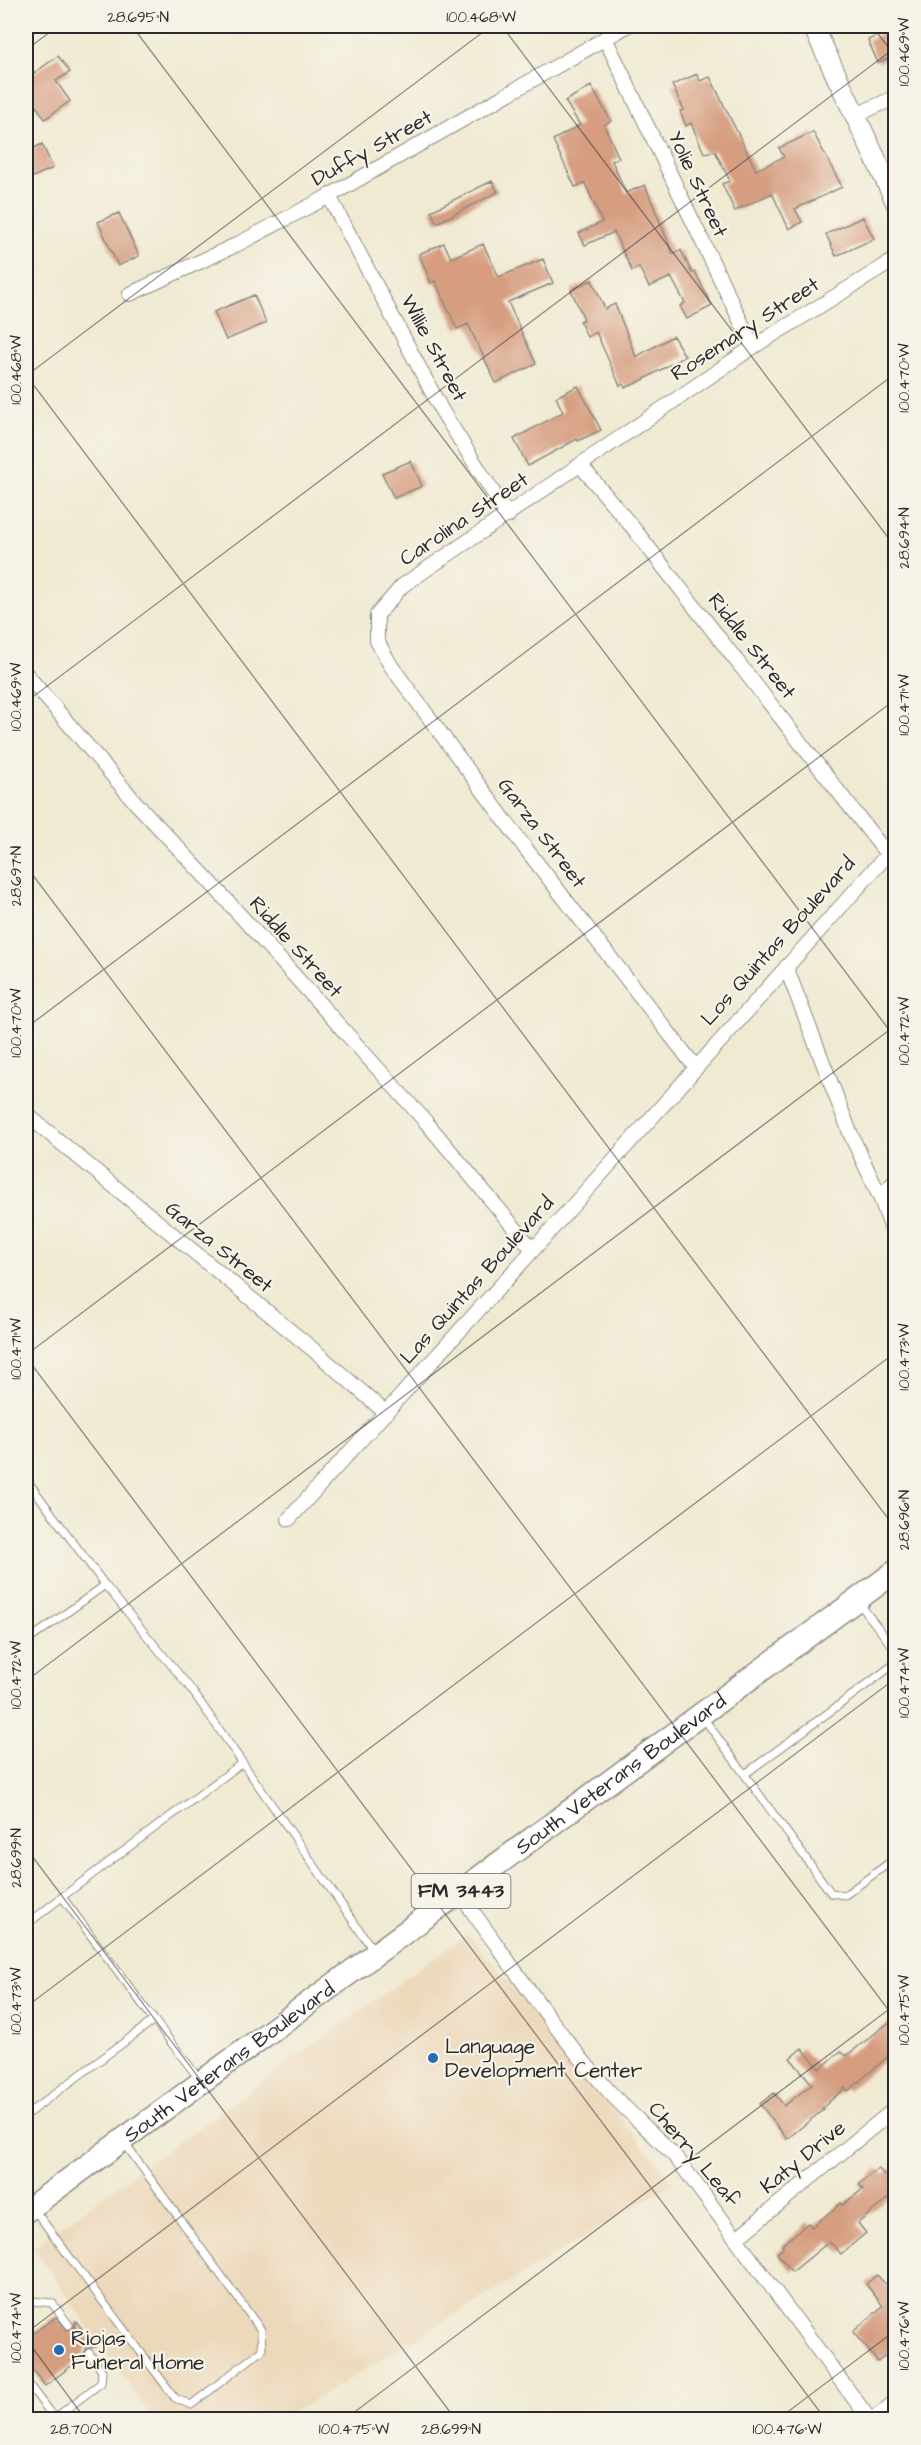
<svg xmlns="http://www.w3.org/2000/svg" width="921" height="2445" viewBox="0 0 921 2445" font-family="'Architects Daughter',sans-serif">
<style>
.built{fill:#ecd8ba}
.building{fill:#d69d80}
.lines{fill:none;stroke-linecap:round;stroke-linejoin:round}
.lane-casing{stroke:#8e8a7f;stroke-width:9}
.street-casing{stroke:#8e8a7f;stroke-width:16}
.secondary-casing{stroke:#8e8a7f;stroke-width:22}
.primary-casing{stroke:#8e8a7f;stroke-width:25}
.lane{stroke:#fff;stroke-width:7}
.street{stroke:#fff;stroke-width:14}
.secondary{stroke:#fff;stroke-width:20}
.primary{stroke:#fff;stroke-width:22}
.ticks{fill:none;stroke:#2b2b2b;stroke-width:1.5;stroke-opacity:0.45}
.poi-dot{fill:#1f6fb2;stroke:#f7f3e8;stroke-width:2}
.labels{text-anchor:middle;dominant-baseline:central;stroke-width:4.5;stroke-linejoin:round;paint-order:stroke}
.shield{fill:#f7f3e8;stroke:#686764;stroke-width:1.5}
.shield-label{font-size:20px;font-weight:bold;fill:#2b2b2b}
.street-label{font-size:21px;fill:#2b2b2b;stroke:#f7f3e8}
.poi-label{font-size:21px;fill:#2b2b2b;stroke:#f7f3e8;text-anchor:start}
.neatline{fill:none;stroke:#2b2b2b;stroke-width:2}
.ticks-label{font-size:15px;text-anchor:middle;fill:#2b2b2b}
</style>
<rect width="100%" height="100%" fill="#f7f3e8"/>
<filter id="ink" filterUnits="userSpaceOnUse"><feTurbulence type="fractalNoise" baseFrequency=".0167" numOctaves="2"/><feDisplacementMap in="SourceGraphic" scale="12" xChannelSelector="R" yChannelSelector="G"/><feConvolveMatrix kernelMatrix="1 2 1 2 8 2 1 2 1" color-interpolation-filters="sRGB"/></filter>
<filter id="wash" filterUnits="userSpaceOnUse"><feTurbulence type="fractalNoise" baseFrequency=".008" numOctaves="4" result="noise"/><feDisplacementMap in="SourceGraphic" scale="24" xChannelSelector="R" yChannelSelector="G"/><feGaussianBlur stdDeviation="1.35" result="paint"/><feColorMatrix in="noise" values="0 0 0 0 0 0 0 0 0 0 0 0 0 0 0 0 0 1.4 0 .05"/><feComposite in="paint" operator="in"/></filter>
<g filter="url(#wash)">
<rect width="100%" height="100%" fill="#f0ead3"/>
<path class="built" d="M 468,1933 L 674,2183 L 283,2419 L 153,2419 L 33,2247 Z"/>
<g id="blocks">
<path class="building" d="M 887,26 L 896,26 L 896,67 L 891,57 L 878,63 L 868,40 L 881,34 L 879,29 Z
M 58,56 L 70,72 L 56,81 L 70,101 L 45,119 L 26,91 L 26,79 Z
M 697,74 L 700,81 L 710,77 L 756,170 L 784,157 L 779,148 L 813,132 L 842,187 L 795,209 L 802,222 L 789,229 L 772,193 L 735,211 L 722,184 L 730,181 L 715,151 L 704,153 L 691,123 L 686,126 L 680,111 L 684,110 L 672,85 Z
M 591,86 L 611,121 L 604,125 L 619,158 L 612,161 L 626,193 L 645,185 L 673,254 L 681,250 L 692,273 L 695,272 L 712,306 L 687,319 L 680,306 L 685,303 L 671,277 L 649,287 L 639,267 L 632,271 L 614,232 L 585,245 L 579,233 L 602,222 L 585,183 L 575,187 L 553,140 L 580,125 L 565,101 Z
M 42,144 L 53,168 L 26,180 L 26,152 Z
M 492,181 L 498,192 L 437,223 L 431,211 Z
M 119,213 L 139,256 L 118,266 L 98,222 Z
M 863,217 L 874,239 L 836,256 L 826,234 Z
M 444,243 L 451,258 L 483,244 L 499,277 L 543,259 L 553,283 L 508,302 L 536,364 L 496,383 L 468,324 L 457,329 L 435,281 L 431,283 L 419,254 Z
M 592,280 L 605,309 L 615,304 L 636,357 L 673,336 L 685,356 L 641,381 L 625,388 L 623,384 L 620,386 L 596,332 L 587,337 L 580,321 L 584,319 L 571,290 Z
M 254,295 L 266,323 L 226,340 L 214,312 Z
M 578,386 L 601,430 L 578,441 L 577,439 L 528,466 L 514,439 L 563,412 L 556,397 Z
M 411,461 L 422,486 L 394,498 L 382,473 Z
M 896,2017 L 896,2050 L 848,2091 L 845,2088 L 822,2108 L 824,2109 L 787,2139 L 760,2104 L 774,2093 L 784,2106 L 812,2084 L 790,2058 L 802,2048 L 820,2069 L 841,2051 L 846,2056 Z
M 896,2165 L 896,2192 L 858,2223 L 866,2233 L 841,2254 L 830,2241 L 792,2272 L 777,2253 L 783,2248 L 782,2245 L 808,2223 L 812,2227 L 841,2203 L 842,2205 L 863,2189 L 859,2184 L 878,2168 L 884,2175 Z
M 877,2275 L 896,2296 L 896,2347 L 878,2362 L 853,2332 L 883,2306 L 866,2284 Z
M 56,2317 L 67,2330 L 73,2329 L 76,2321 L 96,2347 L 85,2349 L 84,2356 L 45,2386 L 26,2360 L 26,2338 Z"/>
</g>
</g>
<g filter="url(#ink)">
<use href="#blocks" fill-opacity="0" stroke="#8e8a7f" stroke-width="1.5"/>
<g class="lines">
<g class="lane-casing">
<path id="lane" d="M 26,1479 L 105,1585 L 191,1689 L 374,1951
M 859,1603 L 896,1651
M 26,1642 L 105,1585
M 702,1716 L 831,1893 L 845,1895 L 896,1858
M 745,1774 L 896,1663
M 62,1897 L 242,1763
M 26,1925 L 62,1897 L 154,2020
M 26,2115 L 154,2020 L 200,2080
M 33,2208 L 175,2398 L 191,2405 L 262,2350 L 261,2330 L 125,2144
M 26,2292 L 32,2301 L 26,2306
M 32,2301 L 52,2303 L 69,2325
M 26,2381 L 54,2418
M 52,2420 L 101,2383 L 102,2371 L 89,2353"/>
</g>
<g class="street-casing">
<path id="street" d="M 605,38 L 753,347
M 854,116 L 896,97
M 329,196 L 442,411 L 508,516
M 130,294 L 236,245 L 329,196 L 627,26
M 581,466 L 634,529 L 887,854
M 26,674 L 136,803 L 211,883 L 426,1122 L 533,1250
M 786,967 L 851,1135 L 880,1197 L 896,1240
M 696,1068 L 526,849 L 391,666 L 377,641 L 377,615 L 402,586 L 753,347 L 896,259
M 26,1114 L 316,1352 L 386,1413
M 880,1197 L 896,1180
M 289,1519 L 533,1250 L 896,845
M 459,1893 C 507,1958 552,2027 606,2088 C 628,2113 655,2134 678,2160 L 870,2420
M 737,2238 L 896,2108
M 873,2420 L 896,2401"/>
</g>
<g class="secondary-casing">
<path id="secondary" d="M 813,26 L 896,202"/>
</g>
<g class="primary-casing">
<g id="primary">
<path id="s1" d="M 26,2211 L 896,1571"/>
</g>
</g>
<use href="#lane" class="lane"/>
<use href="#street" class="street"/>
<use href="#secondary" class="secondary"/>
<use href="#primary" class="primary"/>
</g>
</g>
<path class="ticks" d="M 132,26 L 896,1039M 502,26 L 896,548M 872,26 L 896,57M 26,50 L 58,26M 26,375 L 896,1529M 26,376 L 491,26M 26,702 L 896,47M 26,866 L 896,2020M 26,1028 L 896,373M 26,1355 L 896,699M 26,1357 L 826,2420M 26,1681 L 896,1025M 26,1848 L 456,2420M 26,2007 L 896,1352M 26,2333 L 896,1678M 26,2339 L 86,2420M 344,2420 L 896,2004M 777,2420 L 896,2330"/>
<g class="poi-dot">
<circle cx="433" cy="2058" r="6"/>
<circle cx="59" cy="2350" r="6"/>
</g>
<g class="labels">
<rect class="shield" x="411.5" y="1874" width="99" height="34" rx="4.5"/>
<g class="shield-label">
<text x="461" y="1891">FM 3443</text>
</g>
<g class="street-label">
<text transform="translate(372 148) rotate(-29)">Duffy Street</text>
<text transform="translate(698 184) rotate(65)">Yolie Street</text>
<text transform="translate(745 329) rotate(-33)">Rosemary Street</text>
<text transform="translate(434 348) rotate(62)">Willie Street</text>
<text transform="translate(464 519) rotate(-34)">Carolina Street</text>
<text transform="translate(752 646) rotate(52)">Riddle Street</text>
<text transform="translate(542 833) rotate(53)">Garza Street</text>
<text transform="translate(778 941) rotate(-48)">Los Quintas Boulevard</text>
<text transform="translate(296 947) rotate(48)">Riddle Street</text>
<text transform="translate(219 1247) rotate(39)">Garza Street</text>
<text transform="translate(477 1280) rotate(-48)">Las Quintas Boulevard</text>
<text stroke="none"><textPath href="#s1" startOffset="738">South Veterans Boulevard</textPath></text>
<text stroke="none"><textPath href="#s1" startOffset="252">South Veterans Boulevard</textPath></text>
<text transform="translate(694 2154) rotate(50)">Cherry Leaf</text>
<text transform="translate(803 2157) rotate(-39)">Katy Drive</text>
</g>
<g class="poi-label">
<text x="445" y="2046">Language<tspan x="445" dy="24">Development Center</tspan></text>
<text x="71" y="2338">Riojas<tspan x="71" dy="24">Funeral Home</tspan></text>
</g>
</g>
<rect width="921" height="2445" fill="none" stroke="#f7f3e8" stroke-width="66"/>
<rect x="33" y="33" width="855" height="2379" class="neatline"/>
<g class="ticks-label">
<text x="138" y="22">28.695°N</text>
<text x="481" y="22">100.468°W</text>
<text transform="translate(904 52) rotate(-90)" y="5">100.469°W</text>
<text transform="translate(16 370) rotate(-90)" y="5">100.468°W</text>
<text transform="translate(904 378) rotate(-90)" y="5">100.470°W</text>
<text transform="translate(904 538) rotate(-90)" y="5">28.694°N</text>
<text transform="translate(16 697) rotate(-90)" y="5">100.469°W</text>
<text transform="translate(904 705) rotate(-90)" y="5">100.471°W</text>
<text transform="translate(16 876) rotate(-90)" y="5">28.697°N</text>
<text transform="translate(16 1023) rotate(-90)" y="5">100.470°W</text>
<text transform="translate(904 1031) rotate(-90)" y="5">100.472°W</text>
<text transform="translate(16 1349) rotate(-90)" y="5">100.471°W</text>
<text transform="translate(904 1357) rotate(-90)" y="5">100.473°W</text>
<text transform="translate(904 1520) rotate(-90)" y="5">28.696°N</text>
<text transform="translate(16 1675) rotate(-90)" y="5">100.472°W</text>
<text transform="translate(904 1683) rotate(-90)" y="5">100.474°W</text>
<text transform="translate(16 1858) rotate(-90)" y="5">28.699°N</text>
<text transform="translate(16 2001) rotate(-90)" y="5">100.473°W</text>
<text transform="translate(904 2010) rotate(-90)" y="5">100.475°W</text>
<text transform="translate(16 2328) rotate(-90)" y="5">100.474°W</text>
<text transform="translate(904 2336) rotate(-90)" y="5">100.476°W</text>
<text x="81" y="2434">28.700°N</text>
<text x="354" y="2434">100.475°W</text>
<text x="451" y="2434">28.699°N</text>
<text x="787" y="2434">100.476°W</text>
</g>
</svg>
